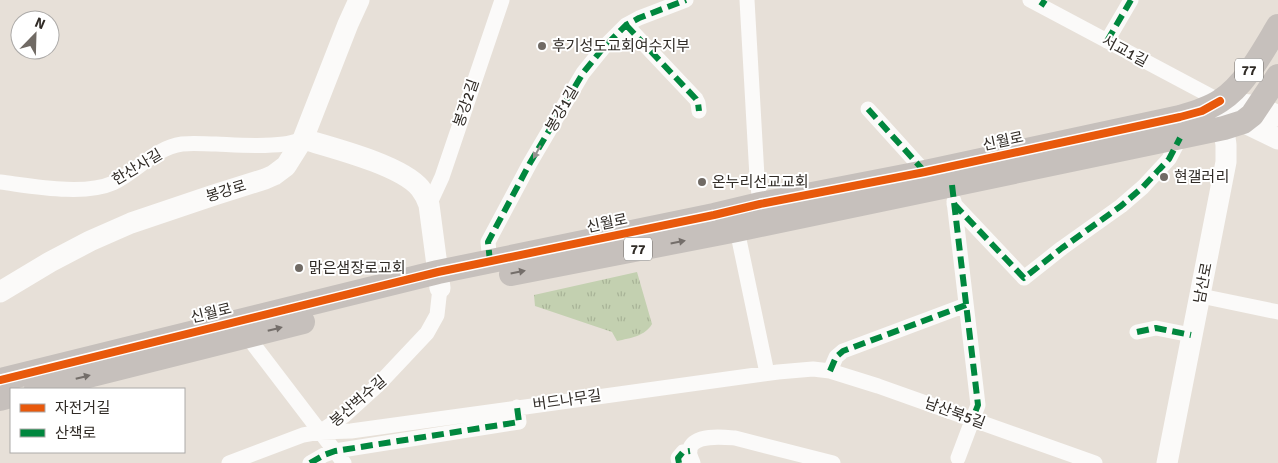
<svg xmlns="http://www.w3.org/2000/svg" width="1278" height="463" viewBox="0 0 1278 463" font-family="Signika,'Noto Sans KR',sans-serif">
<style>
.grass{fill:url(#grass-tufts)}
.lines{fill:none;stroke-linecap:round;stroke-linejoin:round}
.street{stroke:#fbfaf9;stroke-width:15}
.secondary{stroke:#fbfaf9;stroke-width:21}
.primary{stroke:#c6c0bc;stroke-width:24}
.quiet{stroke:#00873e;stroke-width:6;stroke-dasharray:12 6;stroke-linecap:butt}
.cycleway-casing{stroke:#fff;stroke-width:11}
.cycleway{stroke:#e8590c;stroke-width:8}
.oneway{fill:#969290}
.oneway2{fill:#746e6a}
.poi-dot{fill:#706a64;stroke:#fff;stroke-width:2}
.labels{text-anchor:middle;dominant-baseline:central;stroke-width:4;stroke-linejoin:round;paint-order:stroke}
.shield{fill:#fff;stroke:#6e6b67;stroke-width:1}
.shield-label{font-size:14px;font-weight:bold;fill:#302b26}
.poi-label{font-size:15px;fill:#302b26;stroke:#fff;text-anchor:start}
.street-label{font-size:15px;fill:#302b26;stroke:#fff}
</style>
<defs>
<pattern id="grass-tufts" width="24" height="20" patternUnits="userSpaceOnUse" patternTransform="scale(1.25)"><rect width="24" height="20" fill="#c3d0b0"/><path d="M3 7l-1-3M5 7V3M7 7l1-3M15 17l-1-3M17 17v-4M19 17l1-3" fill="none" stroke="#a8b397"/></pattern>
</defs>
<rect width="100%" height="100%" fill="#e7e0d8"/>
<path class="grass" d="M 637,272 L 652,324 C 645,336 631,338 617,341 L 612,332 L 535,306 L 534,295 Z"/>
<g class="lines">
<path class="street" d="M 747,0 L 757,177 L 760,204
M 1030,0 L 1220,101
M 626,25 L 696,99 L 698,103 L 699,111
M 1107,41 L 1131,0
M 868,109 L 925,172
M 0,182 C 32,186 84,196 113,183 C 137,172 154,148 182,144 C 193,143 205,144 216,144 C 238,145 262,147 284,144 C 291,143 297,141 303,139
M 954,201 L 978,405 L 958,458
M 954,204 L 1024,278 L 1062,248 L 1121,206 L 1143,187 L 1169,159 L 1180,138
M 429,205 L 442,177 L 502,0
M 737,230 L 767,373
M 490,262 L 488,242 L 530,163 L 583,73 L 604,47 L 626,25 L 639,18 L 686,0
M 1201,296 L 1278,312
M 1137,332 L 1156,328 L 1191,335
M 247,336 L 344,463
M 830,371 L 836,357 L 843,351 L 966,305
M 320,432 L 351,431 L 778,372 L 813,369 L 830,371 L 878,386 L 1095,463
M 229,463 L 303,435 L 320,432 L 345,415 L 377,386 L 427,333 L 437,315 L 440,288
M 310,463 L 324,455 L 335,451 L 519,422 L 517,407
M 679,463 L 678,458 L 683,452 L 690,451
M 693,463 C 691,458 688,453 690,448 C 696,434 723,437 735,438 L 833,463"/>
<path class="secondary" d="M 1241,104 L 1258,106 L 1278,116
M 1231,111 L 1243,122 L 1278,139
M 303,139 C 333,148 401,165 420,188 C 424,193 427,199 429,205 L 440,288
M 0,292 L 50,262 L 90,241 L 131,223 L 214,195 L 265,179 L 274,175 L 286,166 L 303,139 L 348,24 L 359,0
M 1167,463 L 1226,162 L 1226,145 L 1220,101"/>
<path class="primary" d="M 511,274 L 737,230 L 1224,128 L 1243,122 L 1252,115 L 1278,76
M 0,380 L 438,272 L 714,215 L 760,204 L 925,172 L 1180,117 C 1194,113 1208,109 1220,101 C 1245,85 1263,51 1278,26
M 36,389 L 303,322
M 0,399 L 11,396"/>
<path class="quiet" d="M 1041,6 L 1045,0
M 626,25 L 696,99 L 698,103 L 699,111
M 1107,41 L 1131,0
M 868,109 L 925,172
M 952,185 L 978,405 L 972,420
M 954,204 L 1024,278 L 1062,248 L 1121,206 L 1143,187 L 1169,159 L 1180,138
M 490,262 L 488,242 L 530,163 L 583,73 L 604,47 L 626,25 L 639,18 L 686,0
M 1137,332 L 1156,328 L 1191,335
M 830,371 L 836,357 L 843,351 L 966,305
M 310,463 L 324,455 L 335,451 L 519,422 L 517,407
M 679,463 L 678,458 L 683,452 L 690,451"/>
<g class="cycleway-casing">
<path id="cycleway" d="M 0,380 L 438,272 L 714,215 L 760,204 L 925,172 L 1180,117 L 1202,111 L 1220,101"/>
</g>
<use href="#cycleway" class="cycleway"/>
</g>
<defs><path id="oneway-solid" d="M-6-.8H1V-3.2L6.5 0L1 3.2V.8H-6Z" transform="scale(1.25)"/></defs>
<use class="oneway" href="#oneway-solid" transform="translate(537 152) rotate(119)"/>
<g class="oneway2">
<use href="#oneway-solid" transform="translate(678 242) rotate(-11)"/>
<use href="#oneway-solid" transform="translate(518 272) rotate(-11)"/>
<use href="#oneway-solid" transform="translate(275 329) rotate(-14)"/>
<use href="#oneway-solid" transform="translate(83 377) rotate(-14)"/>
</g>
<g class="poi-dot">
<circle cx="542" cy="46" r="5"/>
<circle cx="1164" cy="177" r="5"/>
<circle cx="702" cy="182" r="5"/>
<circle cx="299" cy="268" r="5"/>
</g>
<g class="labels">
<g class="shield">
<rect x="1235" y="58.5" width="28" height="23" rx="4"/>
<rect x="624" y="237.5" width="28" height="23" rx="4"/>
</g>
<g class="shield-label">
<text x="1249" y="70">77</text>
<text x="638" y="249">77</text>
</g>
<g class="poi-label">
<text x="552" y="46">후기성도교회여수지부</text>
<text x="1174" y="177">현갤러리</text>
<text x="712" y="182">온누리선교교회</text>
<text x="309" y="268">맑은샘장로교회</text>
</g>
<g class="street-label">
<text transform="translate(1125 51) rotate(28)">서교1길</text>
<text transform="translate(466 103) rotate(-71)">봉강2길</text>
<text transform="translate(562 109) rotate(-60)">봉강1길</text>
<text transform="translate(1003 141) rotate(-12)">신월로</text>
<text transform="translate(137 167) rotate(-31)">한산사길</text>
<text transform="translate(226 191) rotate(-17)">봉강로</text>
<text transform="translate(607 223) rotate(-12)">신월로</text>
<text transform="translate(1203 283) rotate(-79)">남산로</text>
<text transform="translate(211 313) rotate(-14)">신월로</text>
<text transform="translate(567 400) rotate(-8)">버드나무길</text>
<text transform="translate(358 401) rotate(-41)">봉산벅수길</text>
<text transform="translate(955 413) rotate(20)">남산북5길</text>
</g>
</g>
<rect x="10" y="388" width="175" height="65" fill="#ffffff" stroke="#acaaa8"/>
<rect x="20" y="404" width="25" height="8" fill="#e8590c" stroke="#acaaa8"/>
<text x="55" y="413" font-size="15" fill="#302b26">자전거길</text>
<rect x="20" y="429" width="25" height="8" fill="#00873e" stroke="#acaaa8"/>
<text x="55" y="438" font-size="15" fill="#302b26">산책로</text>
<g transform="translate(35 35) rotate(23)"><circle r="24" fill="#ffffff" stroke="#acaaa8"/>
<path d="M0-4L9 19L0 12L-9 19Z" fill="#706a64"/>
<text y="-8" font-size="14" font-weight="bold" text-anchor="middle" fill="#302b26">N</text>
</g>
</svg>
